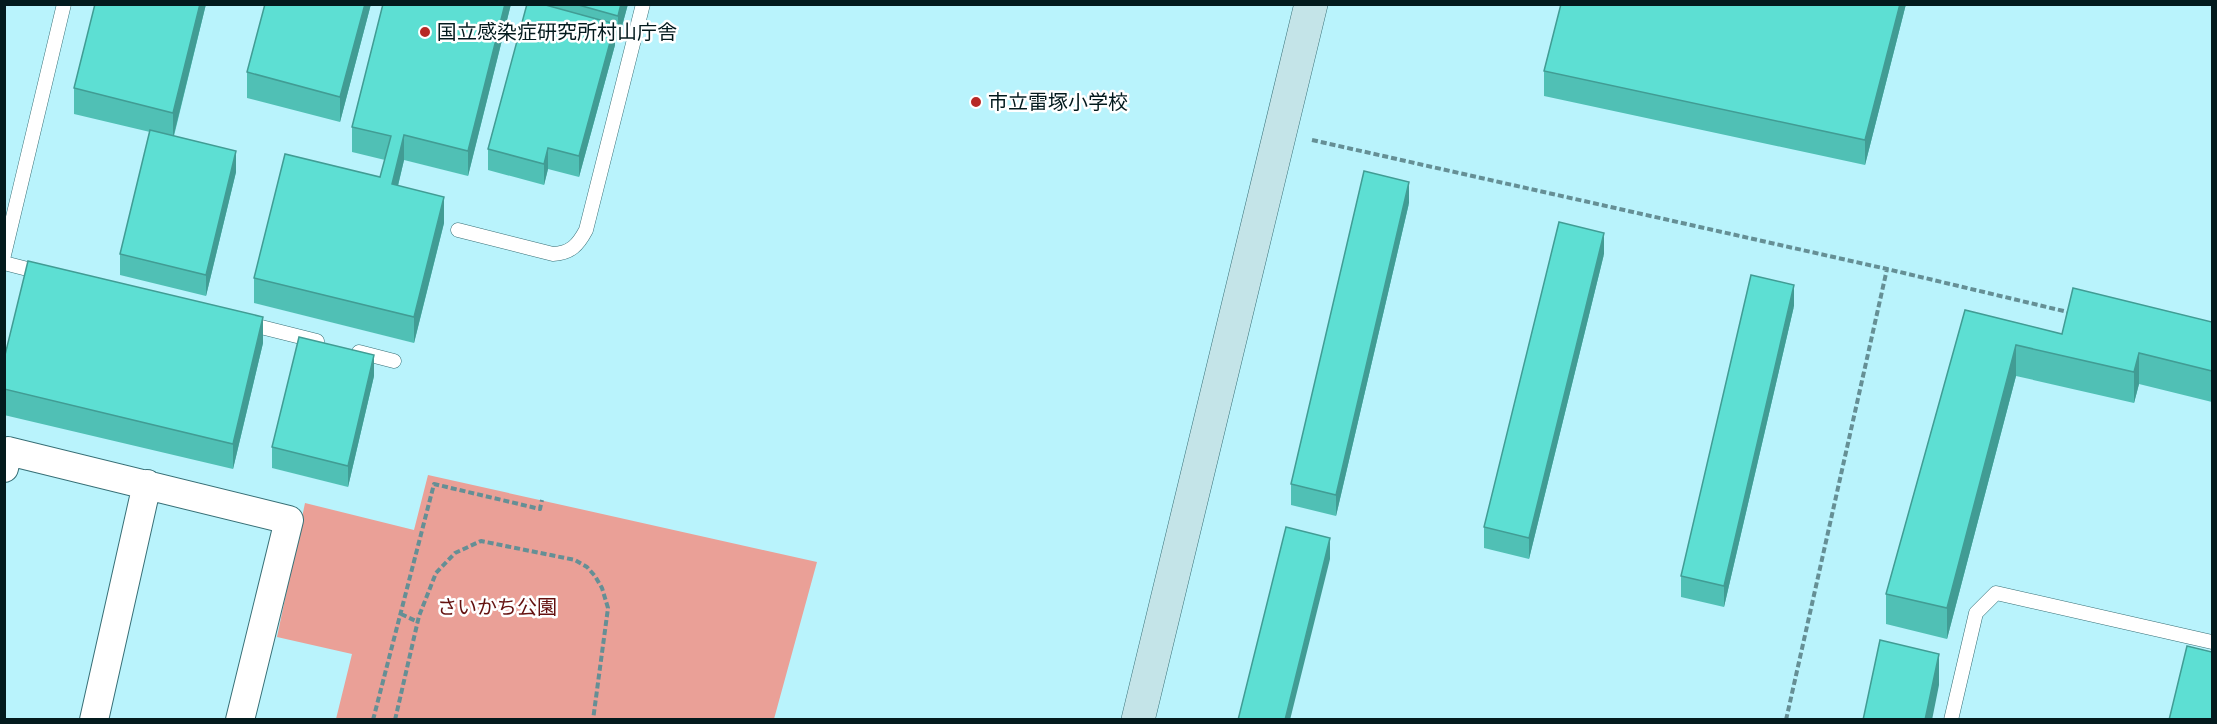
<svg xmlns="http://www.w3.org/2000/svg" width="2217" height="724" viewBox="0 0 2217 724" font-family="Arial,'Noto Sans JP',sans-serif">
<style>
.green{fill:#eaa097}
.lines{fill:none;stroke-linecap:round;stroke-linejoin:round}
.lane-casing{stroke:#376f76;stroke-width:15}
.street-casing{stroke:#376f76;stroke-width:30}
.secondary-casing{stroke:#376f76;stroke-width:34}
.path{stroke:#658f95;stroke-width:4;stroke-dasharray:6 3;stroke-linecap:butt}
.lane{stroke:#fff;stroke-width:14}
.street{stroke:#fff;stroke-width:28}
.secondary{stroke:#c4e4e8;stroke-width:33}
.wall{fill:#50c0b5}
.shaded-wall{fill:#419c94}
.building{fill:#5ddfd3;stroke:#419c94;stroke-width:1.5}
.poi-dot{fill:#b72825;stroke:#fff;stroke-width:2}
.labels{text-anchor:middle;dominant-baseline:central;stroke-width:5;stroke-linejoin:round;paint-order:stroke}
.poi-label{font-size:20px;fill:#031a1d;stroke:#fff;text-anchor:start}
.park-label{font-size:20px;fill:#64110f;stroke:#fff}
</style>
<rect width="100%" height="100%" fill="#b9f3fc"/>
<path class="green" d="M 428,475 L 817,562 L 774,719 L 336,719 L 352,654 L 277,637 L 305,503 L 414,530 Z"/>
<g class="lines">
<g class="lane-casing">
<path id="lane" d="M 458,230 L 553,254 C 571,253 578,245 586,230 L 643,4
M 4,255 L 64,4
M 4,263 L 43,273
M 245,323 L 317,341
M 359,352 L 394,361
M 1951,720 L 1976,613 L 1996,593 L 2212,642"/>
</g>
<g class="street-casing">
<path id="street" d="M 4,468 L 8,451 L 289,520 L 240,720
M 94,720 L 147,484"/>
</g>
<g class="secondary-casing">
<path id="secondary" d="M 1138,720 L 1311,4"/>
</g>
<path class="path" d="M 1312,140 L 1887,269 L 2072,313
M 401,614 L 418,622
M 373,720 L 434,484 L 540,509 L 542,500
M 395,720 L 419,616 L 436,573 L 455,553 L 481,541 L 575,560 L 587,567 L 595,576 L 602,588 L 608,608 L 593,720
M 1786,720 L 1887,269"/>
<use href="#lane" class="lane"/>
<use href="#street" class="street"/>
<use href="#secondary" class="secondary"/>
</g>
<path class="wall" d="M 206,4 L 174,136 L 236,172 L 206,296 L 120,275 L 120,254 L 150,132 L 74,114 L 74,88 Z
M 371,4 L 340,122 L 247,98 L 247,72 Z
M 383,4 L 511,4 L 468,176 L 404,160 L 398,186 L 444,223 L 414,343 L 254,303 L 254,278 L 380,177 L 385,160 L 352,152 L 352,127 Z
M 527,4 L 628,4 L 618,41 L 615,40 L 615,45 L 579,177 L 548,169 L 544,185 L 488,170 L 488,149 Z
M 1561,4 L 1906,4 L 1865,165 L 1544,96 L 1544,71 Z
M 1409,203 L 1336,516 L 1291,505 L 1291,484 Z
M 1604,254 L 1529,559 L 1484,548 L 1484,527 Z
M 1794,306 L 1724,607 L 1681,597 L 1681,576 Z
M 1965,310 L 2062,334 L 2212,322 L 2212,402 L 2139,384 L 2134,403 L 2016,376 L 1947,639 L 1886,624 L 1886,594 Z
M 263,343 L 233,469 L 4,415 L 4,359 Z
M 374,376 L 348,487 L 272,468 L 272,447 Z"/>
<path class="shaded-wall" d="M 200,4 L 206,4 L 173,138 L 173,113 Z
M 365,4 L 371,4 L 340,122 L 340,97 Z
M 505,4 L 511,4 L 468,176 L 468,151 Z
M 621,4 L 628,4 L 618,41 L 618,16 Z
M 1900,4 L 1906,4 L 1865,165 L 1865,140 Z
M 615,24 L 615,45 L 579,177 L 579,156 Z
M 404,135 L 404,160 L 392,210 L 392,184 Z
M 548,148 L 548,169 L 544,185 L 544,164 Z
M 236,151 L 236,172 L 206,296 L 206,275 Z
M 1409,182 L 1409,203 L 1336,516 L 1336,495 Z
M 444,197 L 444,223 L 414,343 L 414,317 Z
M 1604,233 L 1604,254 L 1529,559 L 1529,538 Z
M 1794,285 L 1794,306 L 1724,607 L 1724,586 Z
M 263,317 L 263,343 L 233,469 L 233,444 Z
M 2016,345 L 2016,376 L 1947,639 L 1947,608 Z
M 2139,353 L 2139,384 L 2134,403 L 2134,372 Z
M 374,355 L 374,376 L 348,487 L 348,466 Z
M 1330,538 L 1330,559 L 1290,720 L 1285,720 Z
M 1939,654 L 1939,685 L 1932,720 L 1925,720 Z"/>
<path class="building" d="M 95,4 L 200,4 L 173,113 L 74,88 Z
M 265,4 L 365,4 L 340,97 L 247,72 Z
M 383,4 L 505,4 L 468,151 L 404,135 L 392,184 L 444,197 L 414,317 L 254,278 L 285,154 L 380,177 L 391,136 L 352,127 Z
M 527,4 L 542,4 L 615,24 L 579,156 L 548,148 L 544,164 L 488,149 Z
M 575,4 L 621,4 L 618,16 Z
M 1561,4 L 1900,4 L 1865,140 L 1544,71 Z
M 150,130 L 236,151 L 206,275 L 120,254 Z
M 1364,171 L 1409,182 L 1336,495 L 1291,484 Z
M 1559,222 L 1604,233 L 1529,538 L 1484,527 Z
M 28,261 L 263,317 L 233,444 L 4,389 L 4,359 Z
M 1751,275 L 1794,285 L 1724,586 L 1681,576 Z
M 2073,288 L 2212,322 L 2212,371 L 2139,353 L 2134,372 L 2016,345 L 1947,608 L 1886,594 L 1965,310 L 2062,334 Z
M 299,337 L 374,355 L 348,466 L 272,447 Z
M 1286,527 L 1330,538 L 1285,720 L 1238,720 Z
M 1880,640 L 1939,654 L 1925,720 L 1863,720 Z
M 2187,646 L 2212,652 L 2212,720 L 2169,720 Z"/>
<g class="poi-dot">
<circle cx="425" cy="32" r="6"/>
<circle cx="976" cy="102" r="6"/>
</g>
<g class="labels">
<g class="poi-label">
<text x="437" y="32">国立感染症研究所村山庁舎</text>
<text x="988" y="102">市立雷塚小学校</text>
</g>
<g class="park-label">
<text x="497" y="607">さいかち公園</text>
</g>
</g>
<rect width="2217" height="724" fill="none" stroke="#031a1d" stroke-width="12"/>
</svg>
